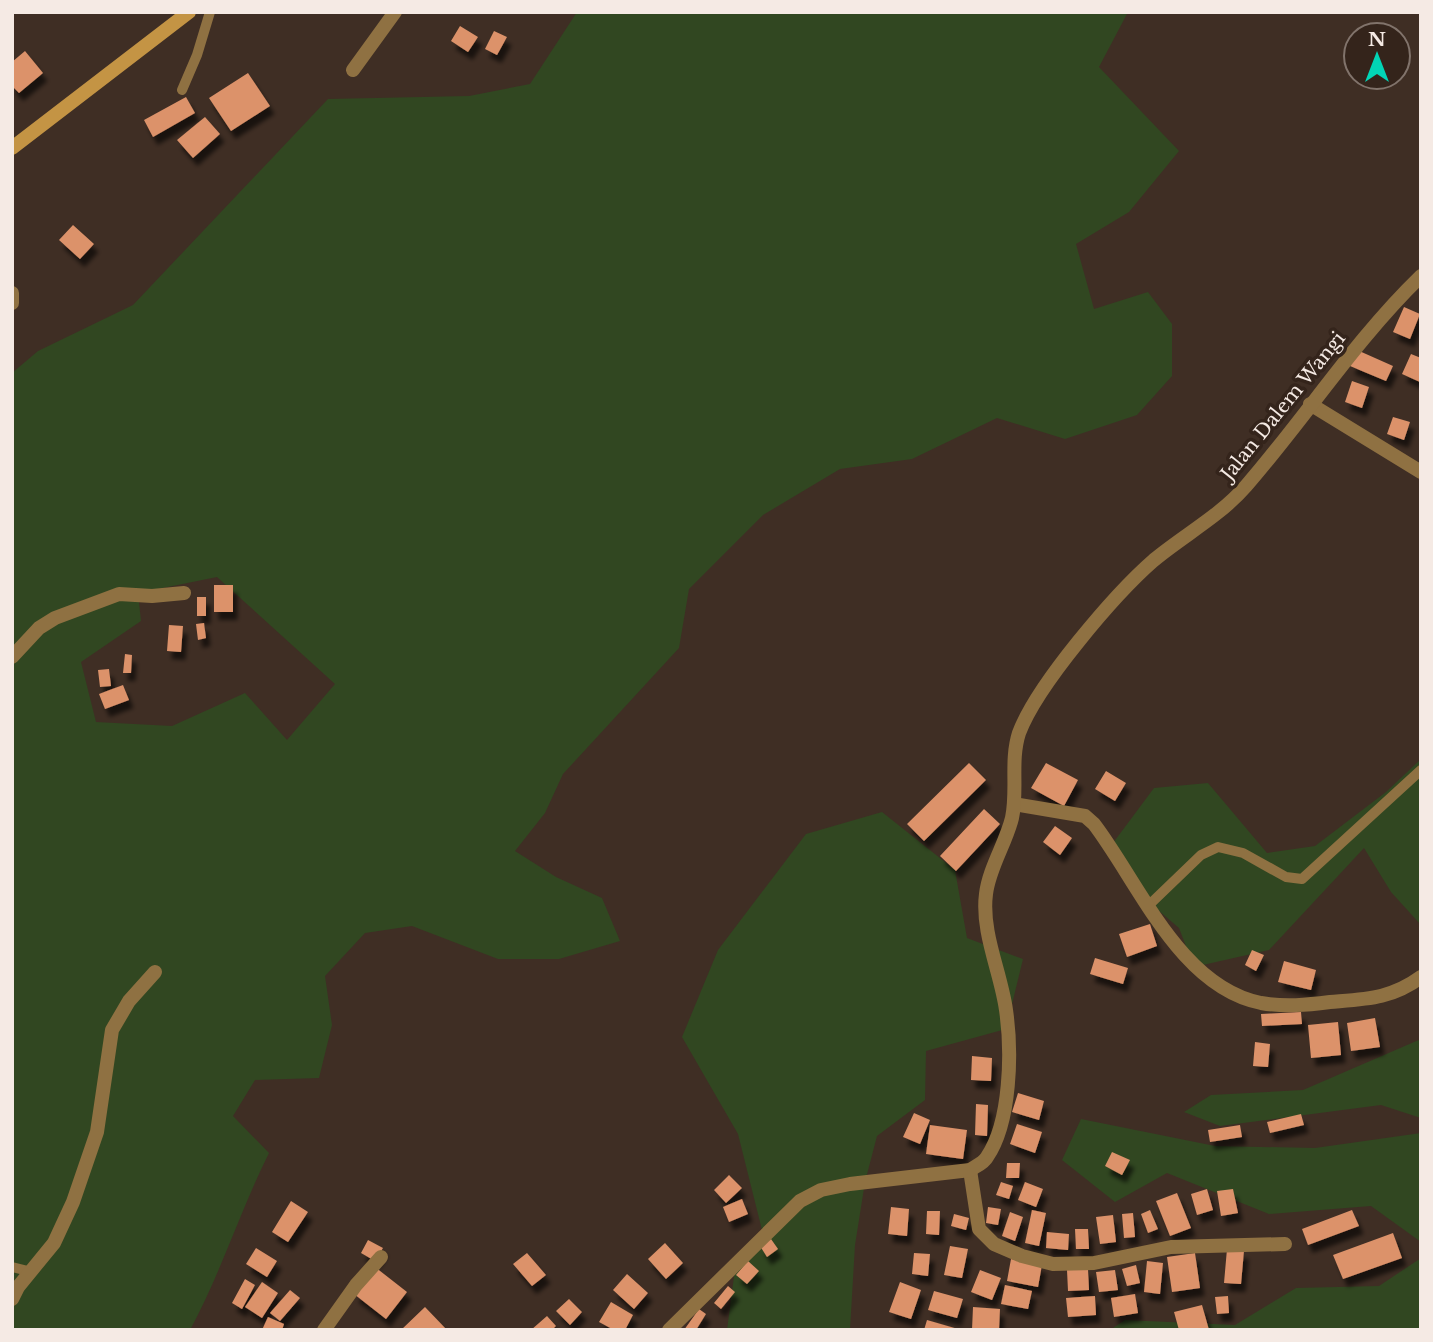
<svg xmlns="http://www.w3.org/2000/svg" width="1433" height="1342" viewBox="0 0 1433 1342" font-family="'Libre Baskerville',serif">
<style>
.green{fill:#314721;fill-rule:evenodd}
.building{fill:#dc926a;filter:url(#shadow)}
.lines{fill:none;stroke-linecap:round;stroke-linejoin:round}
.service{stroke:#8f7142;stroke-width:10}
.minor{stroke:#8f7142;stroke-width:14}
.tertiary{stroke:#8f7142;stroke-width:14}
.secondary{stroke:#c49444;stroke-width:14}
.labels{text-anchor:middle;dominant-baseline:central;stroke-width:7;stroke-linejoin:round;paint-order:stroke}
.street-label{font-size:19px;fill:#f5eae4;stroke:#34241b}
</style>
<defs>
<filter id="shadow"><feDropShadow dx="4.5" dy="8" stdDeviation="2" flood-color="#0009"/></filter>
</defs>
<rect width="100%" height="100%" fill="#3f2e24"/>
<path class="green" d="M 577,12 L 1128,12 L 1099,67 L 1179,151 L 1129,212 L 1076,244 L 1094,309 L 1148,292 L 1172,324 L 1172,376 L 1137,415 L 1065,439 L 997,418 L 912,459 L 840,469 L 763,515 L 689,589 L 679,648 L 563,774 L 545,813 L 515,851 L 556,877 L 602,898 L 620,941 L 559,959 L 498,959 L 412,926 L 365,933 L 325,976 L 332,1025 L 319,1078 L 255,1080 L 233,1116 L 269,1153 C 240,1211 221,1273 190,1330 L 12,1330 L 12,373 L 38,351 L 133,305 L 328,99 L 469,96 L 530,84 ZM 217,577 L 335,684 L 287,740 L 245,693 L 172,726 L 96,722 L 81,662 L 141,621 L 138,593 Z
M 1421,759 L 1421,925 L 1391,892 L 1364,848 L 1269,950 L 1194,967 L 1179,928 L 1137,892 L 1113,843 L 1154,788 L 1208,783 L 1267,853 L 1315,846 L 1386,792 Z
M 882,812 L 955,870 L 967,938 L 1023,959 L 1006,1029 L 926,1051 L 925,1100 L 877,1136 L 865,1182 L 855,1245 L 850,1330 L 727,1330 L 735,1269 L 762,1230 L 738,1134 L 682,1037 L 718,950 L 806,834 Z
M 1421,1039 L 1421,1118 L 1381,1105 L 1220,1126 L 1184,1112 L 1211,1095 L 1303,1090 Z
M 1081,1119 L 1215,1146 L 1315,1148 L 1421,1133 L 1421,1242 L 1371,1206 L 1269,1214 L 1167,1173 L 1115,1202 L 1062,1160 Z
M 1421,1258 L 1421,1330 L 1110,1330 L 1125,1320 L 1235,1325 L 1296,1288 L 1379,1286 Z"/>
<path class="building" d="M 460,26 L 478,37 L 468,52 L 451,41 Z
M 494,31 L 507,37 L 497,55 L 485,49 Z
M 25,51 L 43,73 L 19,93 L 12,86 L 12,62 Z
M 248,73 L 270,106 L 231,131 L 209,98 Z
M 186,97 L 195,113 L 153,137 L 144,120 Z
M 205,117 L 220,134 L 193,158 L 177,140 Z
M 73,225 L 94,244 L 80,259 L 59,240 Z
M 1404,307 L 1420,314 L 1410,339 L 1393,332 Z
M 1357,350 L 1393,366 L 1386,381 L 1350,366 Z
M 1411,354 L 1421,358 L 1420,382 L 1402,374 Z
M 1352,381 L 1369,387 L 1362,408 L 1345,402 Z
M 1393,417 L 1410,422 L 1404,440 L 1387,434 Z
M 214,585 L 233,585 L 233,612 L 214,612 Z
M 197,597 L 206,597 L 206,616 L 197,616 Z
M 204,623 L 206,638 L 198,640 L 196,624 Z
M 169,625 L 183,626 L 181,652 L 167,651 Z
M 125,654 L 132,655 L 131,673 L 123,673 Z
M 109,669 L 111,686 L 100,687 L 98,670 Z
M 123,685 L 129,700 L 105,709 L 99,694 Z
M 969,763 L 986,780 L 924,841 L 907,824 Z
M 1046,763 L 1078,780 L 1064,806 L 1031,788 Z
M 1106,771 L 1126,783 L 1115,801 L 1095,789 Z
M 984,809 L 1000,824 L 956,871 L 940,856 Z
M 1055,826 L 1072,838 L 1060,855 L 1043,842 Z
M 1150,924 L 1157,946 L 1127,957 L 1119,934 Z
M 1252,950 L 1264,955 L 1256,971 L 1245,965 Z
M 1095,958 L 1128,968 L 1123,984 L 1090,974 Z
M 1284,961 L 1316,970 L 1311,990 L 1278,982 Z
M 1301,1012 L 1302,1024 L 1262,1026 L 1261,1014 Z
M 1375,1018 L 1380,1047 L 1351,1051 L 1347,1023 Z
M 1338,1022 L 1341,1055 L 1311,1058 L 1308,1025 Z
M 1255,1042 L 1270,1044 L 1268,1067 L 1253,1066 Z
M 972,1056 L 992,1058 L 991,1081 L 971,1080 Z
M 1018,1093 L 1044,1101 L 1039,1120 L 1012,1112 Z
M 976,1104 L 988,1105 L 987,1136 L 975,1135 Z
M 914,1113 L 930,1120 L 920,1144 L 903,1137 Z
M 1301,1114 L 1304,1125 L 1270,1133 L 1267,1122 Z
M 1017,1124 L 1042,1132 L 1035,1153 L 1010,1144 Z
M 930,1125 L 967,1130 L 963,1159 L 926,1154 Z
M 1240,1125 L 1242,1137 L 1210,1142 L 1208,1130 Z
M 1112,1152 L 1130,1160 L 1122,1175 L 1105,1166 Z
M 1007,1163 L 1020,1163 L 1019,1178 L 1006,1178 Z
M 729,1175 L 742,1188 L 726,1203 L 714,1190 Z
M 1001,1182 L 1013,1186 L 1009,1199 L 996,1195 Z
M 1025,1182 L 1043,1189 L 1036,1207 L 1018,1200 Z
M 1207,1189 L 1213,1210 L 1197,1215 L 1191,1194 Z
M 1233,1189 L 1238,1213 L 1221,1216 L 1217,1191 Z
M 1177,1193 L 1191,1228 L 1170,1236 L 1156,1201 Z
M 742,1199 L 748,1214 L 729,1222 L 723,1207 Z
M 291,1201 L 308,1212 L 288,1242 L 272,1232 Z
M 891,1207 L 909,1209 L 907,1236 L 888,1234 Z
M 988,1207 L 1001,1209 L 998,1225 L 986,1223 Z
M 1032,1210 L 1046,1213 L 1039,1246 L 1025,1243 Z
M 1150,1210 L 1158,1229 L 1148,1233 L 1141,1214 Z
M 1352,1210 L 1359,1226 L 1308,1245 L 1302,1229 Z
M 927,1211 L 940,1211 L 939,1235 L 926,1234 Z
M 1010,1212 L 1023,1217 L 1015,1241 L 1002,1236 Z
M 1133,1213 L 1135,1237 L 1124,1238 L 1122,1214 Z
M 954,1214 L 969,1218 L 966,1230 L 951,1226 Z
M 1113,1215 L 1116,1242 L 1100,1244 L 1096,1217 Z
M 1075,1229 L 1088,1229 L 1089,1249 L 1076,1249 Z
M 1047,1232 L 1069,1234 L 1068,1250 L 1046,1248 Z
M 1393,1233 L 1402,1258 L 1343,1279 L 1333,1255 Z
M 771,1239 L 778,1249 L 767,1257 L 760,1246 Z
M 368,1240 L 383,1248 L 375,1261 L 361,1253 Z
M 665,1243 L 683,1263 L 666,1279 L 648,1259 Z
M 950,1246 L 968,1249 L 962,1278 L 944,1275 Z
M 256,1248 L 277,1261 L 267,1277 L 246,1264 Z
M 1227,1249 L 1244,1251 L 1241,1284 L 1224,1283 Z
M 527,1253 L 546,1275 L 532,1286 L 513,1264 Z
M 914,1253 L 930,1254 L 928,1276 L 912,1274 Z
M 1195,1253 L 1200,1288 L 1172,1292 L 1167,1257 Z
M 1011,1259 L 1042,1265 L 1038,1287 L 1007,1281 Z
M 748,1261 L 759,1271 L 747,1284 L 736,1275 Z
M 1147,1261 L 1163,1263 L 1160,1294 L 1144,1292 Z
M 1136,1265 L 1140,1283 L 1127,1286 L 1122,1269 Z
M 375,1267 L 407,1292 L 386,1319 L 354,1294 Z
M 1088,1269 L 1089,1290 L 1068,1291 L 1067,1270 Z
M 980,1270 L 1001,1278 L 992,1300 L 971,1292 Z
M 1115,1270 L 1118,1290 L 1099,1292 L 1096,1272 Z
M 627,1274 L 648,1293 L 634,1309 L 613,1290 Z
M 245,1279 L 255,1285 L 242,1309 L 232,1303 Z
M 262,1282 L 278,1293 L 262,1318 L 245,1307 Z
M 900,1282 L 921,1290 L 911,1319 L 889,1312 Z
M 1005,1285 L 1032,1291 L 1028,1309 L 1001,1304 Z
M 728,1286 L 735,1292 L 721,1309 L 714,1303 Z
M 290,1290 L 300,1298 L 280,1321 L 270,1313 Z
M 934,1291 L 963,1299 L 957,1318 L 928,1310 Z
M 1135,1294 L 1138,1313 L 1114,1317 L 1111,1298 Z
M 1095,1296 L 1096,1315 L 1068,1317 L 1066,1298 Z
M 1228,1296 L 1229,1313 L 1217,1314 L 1215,1297 Z
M 569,1299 L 582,1312 L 570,1325 L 556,1311 Z
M 611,1302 L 633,1315 L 625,1330 L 614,1330 L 599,1322 Z
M 1202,1305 L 1209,1330 L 1179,1330 L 1174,1312 Z
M 425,1307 L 447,1330 L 401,1330 Z
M 973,1307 L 1000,1309 L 999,1330 L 972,1330 Z
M 699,1309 L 706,1314 L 696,1330 L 684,1330 Z
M 547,1316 L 556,1326 L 552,1330 L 531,1330 Z
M 268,1317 L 284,1324 L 282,1330 L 262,1330 Z
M 927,1320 L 958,1329 L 958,1330 L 924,1330 Z"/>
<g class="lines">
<path class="service" d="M 182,90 L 197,55 L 210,12
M 1148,906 L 1201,855 L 1218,847 L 1243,853 L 1286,877 L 1302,879 L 1421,770
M 12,1267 L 32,1272"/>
<path class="minor" d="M 353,70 L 395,12
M 12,293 L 12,303
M 1310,404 L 1421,472
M 12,657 L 39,628 L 55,618 L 119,594 L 152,596 L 184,593
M 1014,804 L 1085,816 L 1094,824 C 1139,883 1180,987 1261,1003 C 1285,1007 1307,1005 1330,1002 C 1366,999 1391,999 1421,977
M 970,1170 L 979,1229 L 994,1244 L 1022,1256 L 1053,1264 L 1094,1263 L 1171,1247 L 1285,1244
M 12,1299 L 18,1287 L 54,1243 L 73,1202 L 97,1132 L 112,1030 L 129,1001 L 155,972
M 324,1330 L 356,1285 L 381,1257"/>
<path class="tertiary" d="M 669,1330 L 800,1201 L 821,1190 L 850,1184 L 970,1170 C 976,1166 984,1163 987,1157 C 1011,1122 1012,1051 1006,1010 C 1001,973 981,932 986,894 C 989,868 1006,843 1012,818 C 1018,790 1010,761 1019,733 C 1037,685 1115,594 1154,560 C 1184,535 1220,516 1246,486 C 1306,417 1355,340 1421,276"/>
<path class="secondary" d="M 12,148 L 189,12"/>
</g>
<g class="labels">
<g class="street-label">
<text transform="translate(1283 406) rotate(-51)">Jalan Dalem Wangi</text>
</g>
</g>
<rect width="1433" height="1342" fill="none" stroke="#f5eae4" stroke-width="28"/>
<g transform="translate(1377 56)"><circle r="33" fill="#34241b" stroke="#81736b" stroke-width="2"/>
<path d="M0-5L12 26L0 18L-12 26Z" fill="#02d5b6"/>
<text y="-10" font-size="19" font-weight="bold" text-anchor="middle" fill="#f5eae4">N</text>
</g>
</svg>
